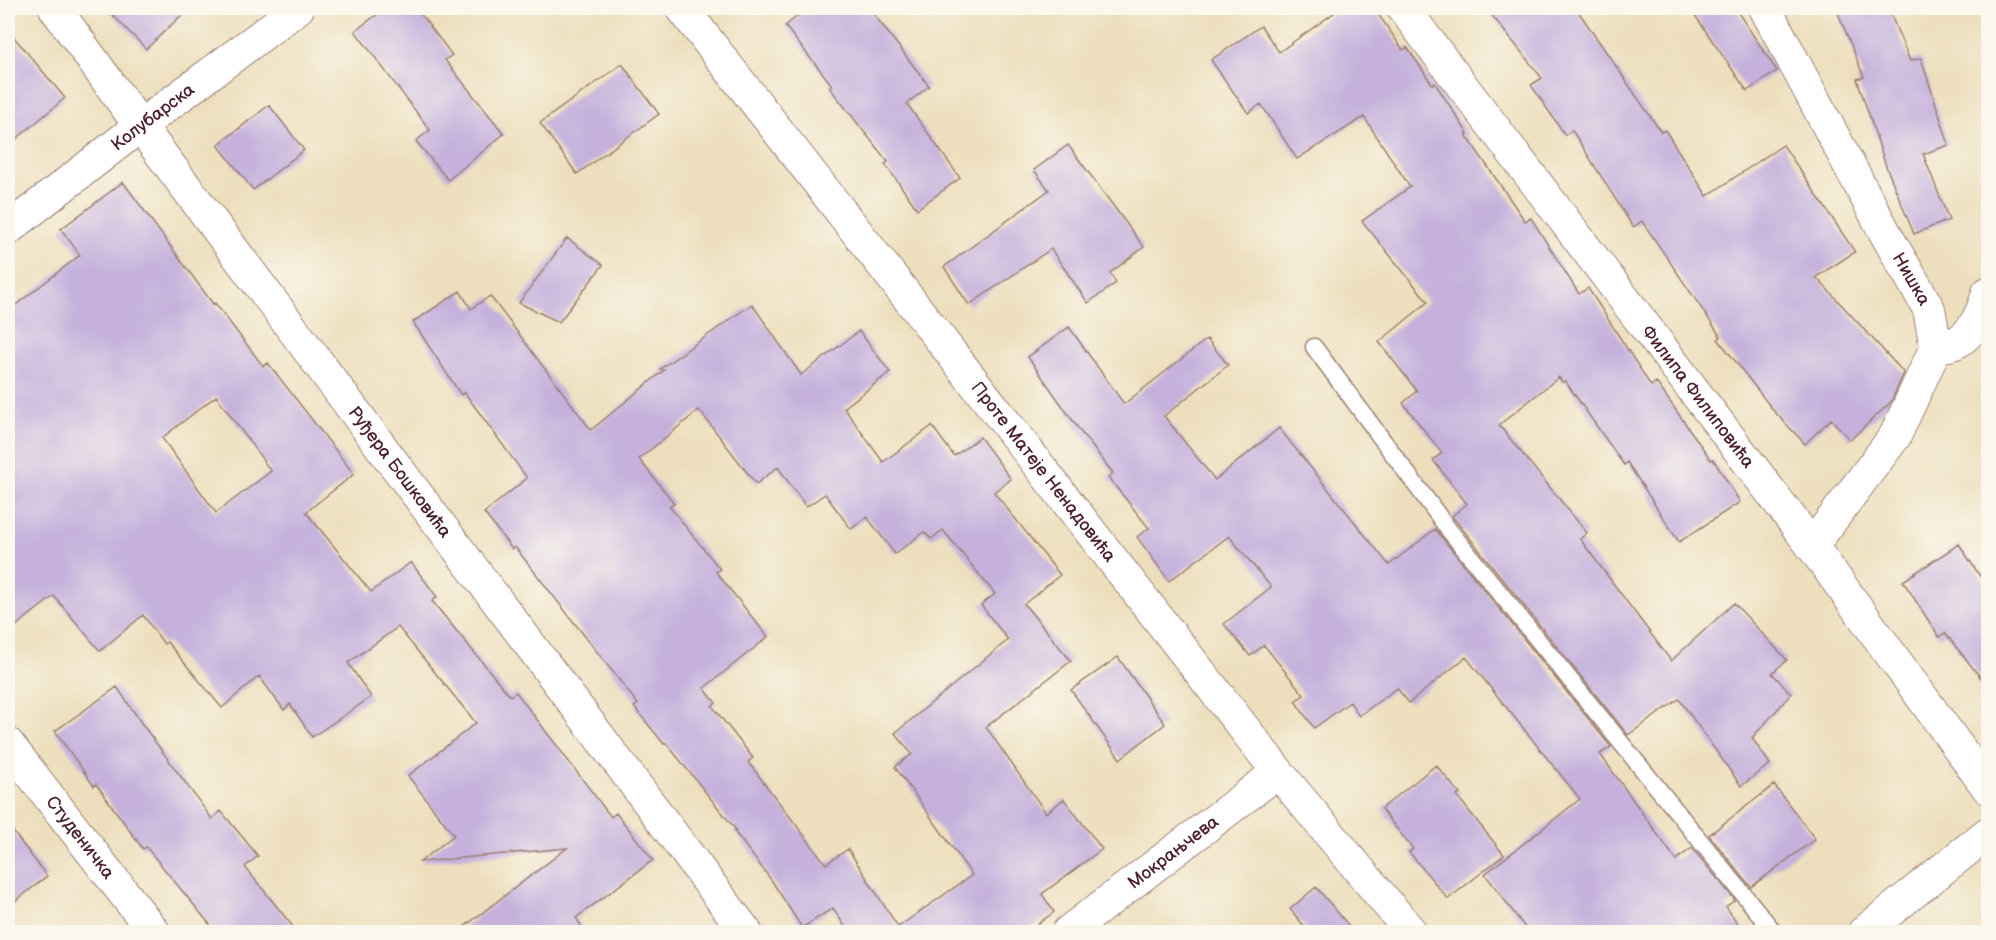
<svg xmlns="http://www.w3.org/2000/svg" width="1996" height="940" viewBox="0 0 1996 940" font-family="'Balsamiq Sans',sans-serif">
<style>
.building{fill:#c5b1dc;fill-rule:evenodd}
.lines{fill:none;stroke-linecap:round;stroke-linejoin:round}
.lane-casing{stroke:#9c7f74;stroke-width:19}
.street-casing{stroke:#9c7f74;stroke-width:34}
.lane{stroke:#fff;stroke-width:16}
.street{stroke:#fff;stroke-width:32}
.labels{text-anchor:middle;dominant-baseline:central;stroke-width:5;stroke-linejoin:round;paint-order:stroke}
.street-label{font-size:18px;fill:#4a1f2b;stroke:#fbf7ec}
</style>
<rect width="100%" height="100%" fill="#fbf7ec"/>
<filter id="ink" filterUnits="userSpaceOnUse"><feTurbulence type="fractalNoise" baseFrequency=".0167" numOctaves="2"/><feDisplacementMap in="SourceGraphic" scale="12" xChannelSelector="R" yChannelSelector="G"/><feConvolveMatrix kernelMatrix="1 2 1 2 8 2 1 2 1" color-interpolation-filters="sRGB"/></filter>
<filter id="wash" filterUnits="userSpaceOnUse"><feTurbulence type="fractalNoise" baseFrequency=".008" numOctaves="4" result="noise"/><feDisplacementMap in="SourceGraphic" scale="24" xChannelSelector="R" yChannelSelector="G"/><feGaussianBlur stdDeviation="1.35" result="paint"/><feColorMatrix in="noise" values="0 0 0 0 0 0 0 0 0 0 0 0 0 0 0 0 0 1.4 0 .05"/><feComposite in="paint" operator="in"/></filter>
<g filter="url(#wash)">
<rect width="100%" height="100%" fill="#eddfbd"/>
<g id="blocks">
<path class="building" d="M 106,8 L 189,8 L 146,49 Z
M 386,8 L 416,8 L 452,55 L 445,60 L 504,134 L 448,180 L 416,141 L 430,130 L 355,31 Z
M 808,8 L 869,8 L 929,86 L 907,104 L 960,178 L 917,209 L 885,164 L 888,162 L 829,87 L 832,85 L 785,26 Z
M 1341,8 L 1374,8 L 1403,50 L 1407,47 L 1432,84 L 1435,83 L 1468,134 L 1466,135 L 1525,221 L 1531,218 L 1579,294 L 1588,288 L 1651,386 L 1656,382 L 1711,460 L 1713,459 L 1740,502 L 1679,542 L 1627,462 L 1624,465 L 1565,381 L 1562,382 L 1559,377 L 1499,425 L 1587,533 L 1580,539 L 1671,661 L 1734,603 L 1787,660 L 1772,673 L 1791,694 L 1752,738 L 1770,764 L 1741,786 L 1679,699 L 1628,735 L 1452,516 L 1467,504 L 1433,460 L 1442,453 L 1403,403 L 1417,391 L 1379,342 L 1428,302 L 1362,221 L 1410,187 L 1364,117 L 1297,159 L 1261,104 L 1248,113 L 1211,60 L 1261,26 L 1279,52 Z
M 1486,8 L 1576,8 L 1661,132 L 1665,130 L 1707,196 L 1783,145 L 1855,252 L 1816,277 L 1904,373 L 1891,402 L 1850,440 L 1831,419 L 1805,444 L 1773,410 L 1718,339 L 1721,337 L 1642,221 L 1633,227 L 1572,130 L 1565,135 L 1531,85 L 1542,78 Z
M 1690,8 L 1735,8 L 1777,71 L 1747,91 Z
M 1836,8 L 1888,8 L 1910,61 L 1921,58 L 1949,145 L 1923,154 L 1949,220 L 1914,234 L 1886,166 L 1857,79 L 1864,77 Z
M 8,30 L 65,98 L 8,146 Z
M 622,64 L 659,114 L 577,174 L 540,123 Z
M 269,105 L 304,150 L 253,190 L 218,145 Z
M 1068,145 L 1144,247 L 1110,273 L 1116,283 L 1088,303 L 1051,249 L 969,305 L 944,267 L 1049,190 L 1034,170 Z
M 123,182 L 213,304 L 215,303 L 263,366 L 268,363 L 354,474 L 306,512 L 371,592 L 411,562 L 437,597 L 432,601 L 510,696 L 516,692 L 611,817 L 616,813 L 653,860 L 576,918 L 586,933 L 456,933 L 567,848 L 420,862 L 454,835 L 408,776 L 476,723 L 398,627 L 348,663 L 371,697 L 312,737 L 290,704 L 284,710 L 259,676 L 222,708 L 167,642 L 164,644 L 143,615 L 100,651 L 54,596 L 8,632 L 8,311 L 80,255 L 61,229 ZM 216,396 L 271,471 L 216,513 L 162,438 Z
M 567,238 L 603,265 L 559,322 L 519,303 Z
M 460,291 L 471,309 L 490,296 L 591,430 L 664,370 L 660,369 L 752,304 L 801,375 L 859,331 L 890,372 L 844,408 L 883,462 L 932,426 L 954,456 L 980,437 L 1011,479 L 994,492 L 1060,575 L 1024,604 L 1071,661 L 986,727 L 1046,813 L 1064,799 L 1102,849 L 1042,894 L 1054,912 L 1025,933 L 849,933 L 833,908 L 802,928 L 772,881 L 734,831 L 736,830 L 666,743 L 664,744 L 634,707 L 638,704 L 515,547 L 512,549 L 484,513 L 527,478 L 464,392 L 461,395 L 413,322 ZM 699,410 L 756,484 L 778,467 L 806,507 L 825,494 L 851,529 L 867,517 L 895,554 L 924,532 L 931,539 L 943,530 L 995,594 L 981,605 L 1008,640 L 895,733 L 912,754 L 895,767 L 972,875 L 898,927 L 848,849 L 826,864 L 748,762 L 753,758 L 712,706 L 716,703 L 704,688 L 768,637 L 716,572 L 720,569 L 669,506 L 674,503 L 639,459 Z
M 1069,327 L 1124,404 L 1207,339 L 1228,365 L 1164,416 L 1215,480 L 1279,428 L 1389,565 L 1435,529 L 1611,747 L 1600,754 L 1676,860 L 1692,848 L 1735,900 L 1726,907 L 1745,933 L 1529,933 L 1485,874 L 1580,799 L 1466,657 L 1409,703 L 1397,688 L 1359,716 L 1350,702 L 1314,728 L 1295,701 L 1304,695 L 1264,645 L 1250,656 L 1224,624 L 1271,587 L 1229,536 L 1169,581 L 1137,537 L 1149,528 L 1108,477 L 1113,473 L 1080,431 L 1028,357 Z
M 1959,544 L 1989,590 L 1989,688 L 1945,633 L 1939,637 L 1903,581 Z
M 1118,657 L 1165,724 L 1120,759 L 1071,690 Z
M 117,687 L 142,724 L 212,819 L 221,811 L 258,856 L 245,867 L 298,933 L 217,933 L 146,847 L 143,849 L 96,784 L 94,786 L 55,731 Z
M 1436,765 L 1460,794 L 1457,796 L 1504,855 L 1448,899 L 1409,852 L 1413,849 L 1381,809 Z
M 1774,785 L 1815,839 L 1751,887 L 1709,835 Z
M 8,825 L 47,876 L 8,907 Z
M 1316,887 L 1355,933 L 1310,933 L 1290,909 Z"/>
</g>
</g>
<g filter="url(#ink)">
<use href="#blocks" fill-opacity="0" stroke="#9c7f74" stroke-width="1.5"/>
<g class="lines">
<g class="lane-casing">
<path id="lane" d="M 1314,347 L 1449,530 L 1774,932"/>
</g>
<g class="street-casing">
<g id="street">
<path id="s1" d="M 55,8 L 140,126 L 746,932"/>
<path id="s2" d="M 682,8 L 1278,772 L 1411,932"/>
<path id="s3" d="M 1403,8 L 1812,546 L 1988,788"/>
<path id="s4" d="M 1765,8 L 1888,238 L 1929,309 L 1936,347 L 1895,436 L 1812,546"/>
<path id="s5" d="M 8,229 L 140,126 L 298,8"/>
<path d="M 1936,347 C 1942,346 1949,345 1955,343 C 1973,335 1983,310 1988,293"/>
<path id="s6" d="M 8,744 L 154,932"/>
<path id="s7" d="M 1068,932 L 1278,772"/>
<path d="M 1864,932 L 1988,833"/>
</g>
</g>
<use href="#lane" class="lane"/>
<use href="#street" class="street"/>
</g>
</g>
<g class="labels">
<g class="street-label">
<text stroke="none"><textPath href="#s5" startOffset="183">Колубарска</textPath></text>
<text stroke="none"><textPath href="#s4" startOffset="308">Нишка</textPath></text>
<text stroke="none"><textPath href="#s3" startOffset="488">Филипа Филиповића</textPath></text>
<text stroke="none"><textPath href="#s1" startOffset="578">Руђера Бошковића</textPath></text>
<text stroke="none"><textPath href="#s2" startOffset="588">Проте Матеје Ненадовића</textPath></text>
<text stroke="none"><textPath href="#s6" startOffset="118">Студеничка</textPath></text>
<text stroke="none"><textPath href="#s7" startOffset="132">Мокрањчева</textPath></text>
</g>
</g>
<rect width="1996" height="940" fill="none" stroke="#fbf7ec" stroke-width="30"/>
</svg>
